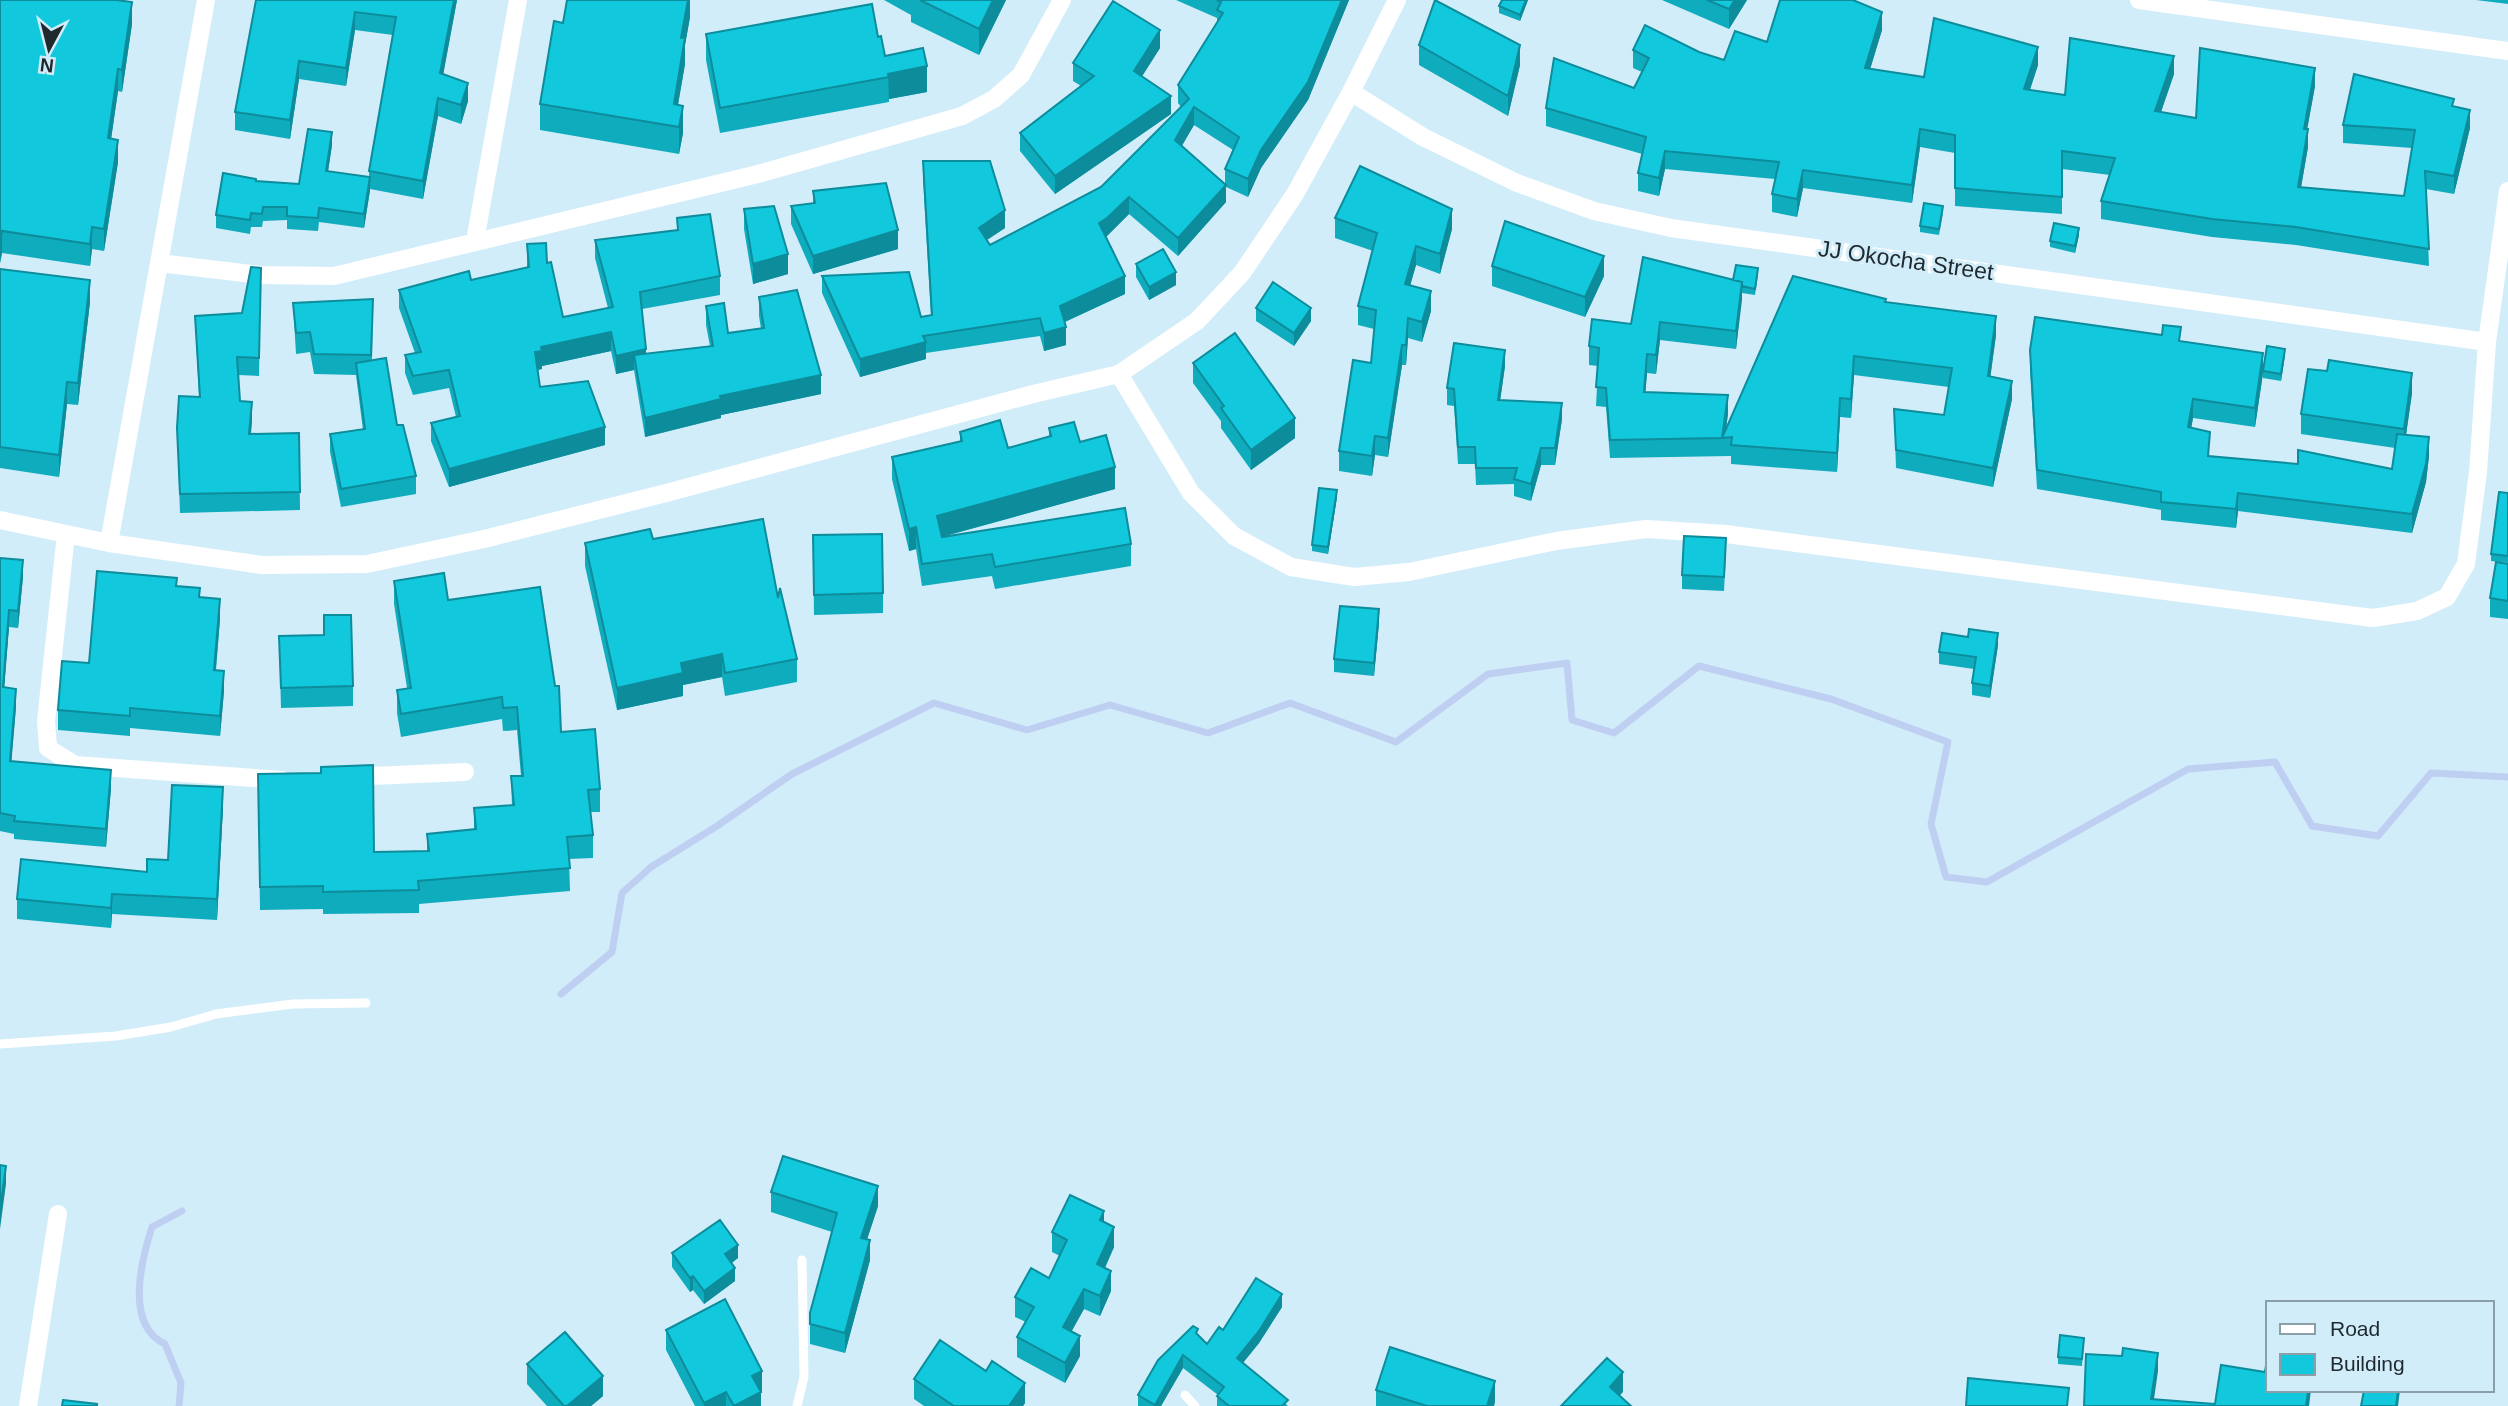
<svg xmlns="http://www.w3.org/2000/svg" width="2508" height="1406" viewBox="0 0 2508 1406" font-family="Helvetica,sans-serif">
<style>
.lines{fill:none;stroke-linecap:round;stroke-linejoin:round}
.stream{stroke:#bfcff2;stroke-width:7}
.service{stroke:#fff;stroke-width:9}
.minor{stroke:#fff;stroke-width:18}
.wall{fill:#0facbe;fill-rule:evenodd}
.shaded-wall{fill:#0d8c9b}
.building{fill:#12c8dd;stroke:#0d8c9b;stroke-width:2}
.labels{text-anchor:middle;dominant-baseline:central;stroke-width:6;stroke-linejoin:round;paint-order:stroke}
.street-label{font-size:23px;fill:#1f292e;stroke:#d2edfa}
</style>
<rect width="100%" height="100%" fill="#d2edfa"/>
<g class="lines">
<path class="stream" d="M 561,994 L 612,952 L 622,893 L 651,867 L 717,826 L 792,774 L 934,703 L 1027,730 L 1110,705 L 1208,733 L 1290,703 L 1396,742 L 1488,674 L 1567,663 L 1572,720 L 1614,733 L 1699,666 L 1831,699 L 1948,742 L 1931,824 L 1946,877 L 1987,882 L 2188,769 L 2275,762 L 2312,826 L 2378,836 L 2431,773 L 2508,777
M 179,1406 L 181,1383 L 165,1344 C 125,1325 141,1261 152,1227 L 182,1211"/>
<path class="service" d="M 0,1044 L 116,1036 L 171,1027 L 216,1014 L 293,1004 L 366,1003
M 1185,1395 L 1195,1406
M 797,1406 L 804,1377 L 802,1260"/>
<path class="minor" d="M 2139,0 L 2508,51
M 1351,92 L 1423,137 L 1517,183 L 1594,211 L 1671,228 L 2487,342
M 475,241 L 518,0
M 159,263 L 260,275 L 334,276 L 758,174 L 962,116 L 994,99 L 1021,75 L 1062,0
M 1119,374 L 1191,493 L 1234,536 L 1291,567 L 1354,577 L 1409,572 L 1556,541 L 1646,529 L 1726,534 L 2373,618 L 2417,611 L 2447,597 L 2466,564 L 2478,472 L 2487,342 L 2508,191
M 0,520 L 109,543 L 262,565 L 367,564 L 484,539 L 670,492 L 1033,394 L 1119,374 L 1197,321 L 1242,273 L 1295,194 L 1351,92 L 1397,0
M 66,534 L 46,721 L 48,748 L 75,765 L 282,780
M 109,543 L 206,0
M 348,777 L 465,772
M 28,1406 L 58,1214"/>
</g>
<path class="wall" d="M 0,0 L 132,24 L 122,92 L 118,91 L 111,139 L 118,162 L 104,251 L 92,249 L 90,266 L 2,253 L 0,263 Z
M 256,0 L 457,0 L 443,74 L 468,101 L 461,124 L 438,116 L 423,199 L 370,189 L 364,228 L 319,222 L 318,231 L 287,229 L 287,220 L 263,221 L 262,227 L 251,227 L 250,234 L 216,228 L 216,215 L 256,181 L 299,184 L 332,145 L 328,171 L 369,177 L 369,171 L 393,35 L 355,30 L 346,86 L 299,79 L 290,139 L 235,130 L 235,112 Z
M 690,0 L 690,17 L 685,45 L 685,64 L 678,105 L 683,133 L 679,154 L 540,130 L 540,104 L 563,23 Z
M 884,0 L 1006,0 L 979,55 L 911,22 L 911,15 Z
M 1176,0 L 1349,0 L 1308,100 L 1261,168 L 1248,197 L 1226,187 L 1226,202 L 1178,256 L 1129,214 L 1106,237 L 1125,294 L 1065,322 L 1066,345 L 1044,351 L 1040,336 L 926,353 L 926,359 L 860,377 L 822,293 L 822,276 L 921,317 L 931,316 L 923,179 L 923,161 L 1005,228 L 987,240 L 990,245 L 1101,187 L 1181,107 L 1178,103 L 1178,85 L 1217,22 L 1217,18 ZM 1194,125 L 1233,150 L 1225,169 L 1225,184 L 1181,146 Z
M 1528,0 L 1520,21 L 1499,13 L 1499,6 Z
M 1662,0 L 1747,0 L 1729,29 Z
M 2476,0 L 2508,0 L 2508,4 Z
M 1882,30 L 1870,69 L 1924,77 L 2038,65 L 2030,90 L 2065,95 L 2174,74 L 2161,112 L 2196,118 L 2315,86 L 2307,129 L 2308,147 L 2301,187 L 2404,196 L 2412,148 L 2343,143 L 2343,125 L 2454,106 L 2470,128 L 2454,194 L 2426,189 L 2429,266 L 2296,245 L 2212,237 L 2101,219 L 2101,201 L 2110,175 L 2062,169 L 2062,214 L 1955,206 L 1955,153 L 1920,147 L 1912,203 L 1803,188 L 1797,217 L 1772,212 L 1772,194 L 1775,179 L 1665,169 L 1659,196 L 1638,191 L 1638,173 L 1642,154 L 1546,126 L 1546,108 L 1634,88 L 1642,72 L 1633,68 L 1633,50 L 1699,52 L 1724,60 L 1767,42 Z
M 706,34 L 878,37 L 885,56 L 927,92 L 889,99 L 889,102 L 720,133 L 706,60 Z
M 1419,45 L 1520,65 L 1508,116 L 1419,65 Z
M 1160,48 L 1142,76 L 1171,114 L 1055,194 L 1020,151 L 1020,133 L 1081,86 L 1073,81 L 1073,63 Z
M 813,191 L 898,249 L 813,274 L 791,224 L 791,206 L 813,203 Z
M 744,209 L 788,274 L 753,284 L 744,229 Z
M 1943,213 L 1939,235 L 1920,232 L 1920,226 Z
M 677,218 L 720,276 L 720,295 L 642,309 L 646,354 L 710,346 L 706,325 L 706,306 L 728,333 L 761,329 L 759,316 L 759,297 L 821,394 L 721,415 L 721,418 L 645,437 L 634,370 L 616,374 L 611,351 L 542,366 L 542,369 L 538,370 L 540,387 L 605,445 L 449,487 L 431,441 L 431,423 L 456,417 L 449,388 L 413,395 L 405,373 L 405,355 L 415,353 L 399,308 L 399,290 L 471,280 L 527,268 L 527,244 L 547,263 L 563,317 L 608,308 L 595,258 L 595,240 L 677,230 Z
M 1335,218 L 1452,229 L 1440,274 L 1416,265 L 1410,285 L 1431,311 L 1422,342 L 1408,338 L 1406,365 L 1402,365 L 1388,457 L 1375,455 L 1372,476 L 1339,471 L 1339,451 L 1371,363 L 1374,329 L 1358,325 L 1358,306 L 1373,251 L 1335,238 Z
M 2079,235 L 2075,253 L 2050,247 L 2050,241 Z
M 1136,264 L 1176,285 L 1149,300 L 1136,277 Z
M 1492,266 L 1604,276 L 1585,317 L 1492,286 Z
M 261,268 L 259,376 L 238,375 L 240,401 L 252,420 L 251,434 L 299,433 L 300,510 L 180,513 L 177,428 L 199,397 L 195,316 L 242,313 Z
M 0,269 L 90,302 L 78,405 L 67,404 L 59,477 L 0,468 Z
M 1758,275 L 1755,295 L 1742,293 L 1736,349 L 1660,340 L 1656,374 L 1647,373 L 1645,393 L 1728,413 L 1726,430 L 1886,302 L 1996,335 L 1990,377 L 2012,399 L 1993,487 L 1896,468 L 1894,409 L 1944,415 L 1949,387 L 1854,375 L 1851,418 L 1840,417 L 1837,472 L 1731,464 L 1731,456 L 1610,458 L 1606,407 L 1596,406 L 1598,366 L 1589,365 L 1589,346 L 1733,280 Z
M 373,299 L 372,361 L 416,476 L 416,494 L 341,507 L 330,452 L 330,434 L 363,430 L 356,375 L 314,374 L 310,352 L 296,354 L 293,303 Z
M 1256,308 L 1311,321 L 1294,346 L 1256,321 Z
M 2181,341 L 2263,369 L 2285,355 L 2281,381 L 2263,378 L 2263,374 L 2255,427 L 2193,418 L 2191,428 L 2210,456 L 2298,464 L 2392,469 L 2395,448 L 2301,434 L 2301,414 L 2412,393 L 2406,435 L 2429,456 L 2426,482 L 2412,533 L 2238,511 L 2236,528 L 2161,520 L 2161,510 L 2037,489 L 2030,369 L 2030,350 Z
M 1193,363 L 1295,438 L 1251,470 L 1221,428 L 1221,421 L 1193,383 Z
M 1505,366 L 1500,400 L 1562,419 L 1555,465 L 1541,465 L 1531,501 L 1514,496 L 1514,484 L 1476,485 L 1475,464 L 1458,464 L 1454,406 L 1447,405 L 1447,388 Z
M 1049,428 L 1080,442 L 1115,489 L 942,537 L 1131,544 L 1131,566 L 995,589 L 992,576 L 922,586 L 916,549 L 909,551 L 892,479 L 892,457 L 960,441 L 960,432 L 1008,448 L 1049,437 Z
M 2508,493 L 2508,563 L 2491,561 L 2491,554 Z
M 1337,497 L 1328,554 L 1312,551 L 1312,545 Z
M 813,535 L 883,593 L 883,613 L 814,615 Z
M 653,539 L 778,598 L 797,659 L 797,682 L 725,696 L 722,677 L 683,685 L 683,696 L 617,710 L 585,566 L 585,543 Z
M 1726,552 L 1724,591 L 1682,589 L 1682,575 Z
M 0,558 L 23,577 L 18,628 L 9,627 L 4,687 L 16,707 L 11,762 L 111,788 L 106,847 L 14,839 L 14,834 L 0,831 Z
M 2508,564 L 2508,619 L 2490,617 L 2490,598 Z
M 394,581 L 448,600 L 561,732 L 600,789 L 600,812 L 590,812 L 593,835 L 593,858 L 569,859 L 570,891 L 419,904 L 419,913 L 323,914 L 323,909 L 260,910 L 258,774 L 374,852 L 427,851 L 427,834 L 474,829 L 474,808 L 512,806 L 511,776 L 521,776 L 517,730 L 503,731 L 502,719 L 401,737 L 397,713 L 397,690 L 407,688 L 394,604 Z
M 177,587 L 200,597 L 220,619 L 216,670 L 224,691 L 220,736 L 130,728 L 130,736 L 58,730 L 58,710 L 89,663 Z
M 1379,623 L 1374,676 L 1334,672 L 1334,659 Z
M 279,636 L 353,686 L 353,706 L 281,708 Z
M 1968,637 L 1998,645 L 1990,698 L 1972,695 L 1972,683 L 1974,669 L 1939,664 L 1939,652 Z
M 223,807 L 217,920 L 112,914 L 111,928 L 17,919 L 17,899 L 147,872 L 168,860 Z
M 771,1192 L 878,1206 L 867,1239 L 870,1260 L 845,1353 L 810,1344 L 810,1313 L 832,1232 L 771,1212 Z
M 1104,1223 L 1114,1247 L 1105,1268 L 1111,1291 L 1100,1316 L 1084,1309 L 1071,1331 L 1080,1356 L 1065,1383 L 1017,1357 L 1017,1337 L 1026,1322 L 1015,1317 L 1015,1297 L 1049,1278 L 1060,1256 L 1052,1252 L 1052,1232 Z
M 672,1253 L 738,1258 L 732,1263 L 735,1281 L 704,1304 L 693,1290 L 690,1292 L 672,1267 Z
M 1282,1307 L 1259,1343 L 1243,1363 L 1288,1406 L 1217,1406 L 1217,1396 L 1218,1395 L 1183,1368 L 1161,1406 L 1138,1406 L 1138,1395 L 1198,1335 L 1207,1344 L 1223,1330 Z
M 666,1330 L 762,1391 L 761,1392 L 761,1406 L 695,1406 L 666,1350 Z
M 2084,1344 L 2082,1366 L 2058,1364 L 2058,1357 Z
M 527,1364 L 603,1396 L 591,1406 L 547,1406 L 527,1384 Z
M 914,1379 L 1025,1403 L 1023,1406 L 924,1406 L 914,1399 Z
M 1376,1390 L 1495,1401 L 1494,1406 L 1376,1406 Z"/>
<path class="shaded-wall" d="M 454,0 L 457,0 L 440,92 L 440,73 Z
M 688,0 L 690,0 L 690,17 L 685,45 L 685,64 L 674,127 L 674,104 L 681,38 Z
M 993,0 L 1006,0 L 979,55 L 979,29 Z
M 1342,0 L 1349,0 L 1308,100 L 1261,168 L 1248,197 L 1248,179 L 1261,150 Z
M 1526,0 L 1528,0 L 1520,21 L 1520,15 Z
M 1735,0 L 1747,0 L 1729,29 L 1729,9 Z
M 132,2 L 132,24 L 122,92 L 122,70 Z
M 355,12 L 355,30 L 346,86 L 346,68 Z
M 1882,12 L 1882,30 L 1865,86 L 1865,68 Z
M 1160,30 L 1160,48 L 1134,89 L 1134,71 Z
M 1520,45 L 1520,65 L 1508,116 L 1508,96 Z
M 2038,47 L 2038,65 L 2024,107 L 2024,89 Z
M 2174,56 L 2174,74 L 2155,129 L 2155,111 Z
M 299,61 L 299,79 L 290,139 L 290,120 Z
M 927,66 L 927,92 L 889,99 L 888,74 Z
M 2315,68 L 2315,86 L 2304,147 L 2304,129 Z
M 118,69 L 118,91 L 108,160 L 108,138 Z
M 468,83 L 468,101 L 461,124 L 461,105 Z
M 1171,96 L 1171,114 L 1055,194 L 1055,176 Z
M 438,98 L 438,116 L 423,199 L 423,181 Z
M 683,106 L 683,133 L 679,154 L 679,127 Z
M 1194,107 L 1194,125 L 1175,158 L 1175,140 Z
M 2470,110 L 2470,128 L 2454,194 L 2454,176 Z
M 1920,129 L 1920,147 L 1912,203 L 1912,185 Z
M 2308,129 L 2308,147 L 2298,205 L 2298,187 Z
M 332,132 L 332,145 L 326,185 L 326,171 Z
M 118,140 L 118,162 L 104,251 L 104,229 Z
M 1665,151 L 1665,169 L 1659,196 L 1659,178 Z
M 1803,170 L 1803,188 L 1797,217 L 1797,199 Z
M 370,177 L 370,191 L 364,228 L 364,214 Z
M 1226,185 L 1226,202 L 1178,256 L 1178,238 Z
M 1129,197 L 1129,214 L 1107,236 L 1099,240 L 1099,223 Z
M 1452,209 L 1452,229 L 1440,274 L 1440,254 Z
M 1005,210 L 1005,228 L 979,245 L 979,228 Z
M 92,227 L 92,249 L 90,266 L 90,244 Z
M 2079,228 L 2079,235 L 2075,253 L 2075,246 Z
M 898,230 L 898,249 L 813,274 L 813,256 Z
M 2,231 L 2,253 L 0,263 L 0,241 Z
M 1416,246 L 1416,265 L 1405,304 L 1405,284 Z
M 788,254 L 788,274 L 753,284 L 753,264 Z
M 1604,256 L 1604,276 L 1585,317 L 1585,297 Z
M 1176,272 L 1176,285 L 1149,300 L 1149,287 Z
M 1125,276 L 1125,294 L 1060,324 L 1060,306 Z
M 90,280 L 90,302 L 78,405 L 78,383 Z
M 1742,282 L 1742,300 L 1736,349 L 1736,331 Z
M 1431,291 L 1431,311 L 1422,342 L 1422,322 Z
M 1311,308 L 1311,321 L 1294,346 L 1294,333 Z
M 1996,316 L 1996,335 L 1988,395 L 1988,376 Z
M 1408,318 L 1408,338 L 1406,365 L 1406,345 Z
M 1660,322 L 1660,340 L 1656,374 L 1656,355 Z
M 1066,327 L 1066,345 L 1044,351 L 1044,333 Z
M 611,332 L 611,351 L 542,366 L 542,369 L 535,370 L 535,352 L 541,347 Z
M 926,342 L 926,359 L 860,377 L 860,359 Z
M 1402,345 L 1402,365 L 1388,457 L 1388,438 Z
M 646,349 L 646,368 L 634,355 L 634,370 L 616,374 L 616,356 Z
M 2285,349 L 2285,355 L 2281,381 L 2281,374 Z
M 1505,350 L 1505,366 L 1498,416 L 1498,400 Z
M 2263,353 L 2263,372 L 2255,427 L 2255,408 Z
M 1647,354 L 1647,373 L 1644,411 L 1644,392 Z
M 1854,356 L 1854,375 L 1851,418 L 1851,399 Z
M 2412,373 L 2412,393 L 2404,449 L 2404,429 Z
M 821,375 L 821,394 L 721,415 L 721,418 L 645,437 L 645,418 L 720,396 Z
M 2012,381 L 2012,399 L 1993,487 L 1993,468 Z
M 67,382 L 67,404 L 59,477 L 59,455 Z
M 1728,395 L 1728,413 L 1725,438 L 1722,438 Z
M 1840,398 L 1840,417 L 1837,472 L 1837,453 Z
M 2193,399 L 2193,418 L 2188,446 L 2188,427 Z
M 252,402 L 252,420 L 249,452 L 249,434 Z
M 1562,403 L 1562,419 L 1555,465 L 1555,448 Z
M 1295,418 L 1295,438 L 1251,470 L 1251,450 Z
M 605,427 L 605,445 L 449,487 L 449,469 Z
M 1375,436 L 1375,455 L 1372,476 L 1372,456 Z
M 2429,437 L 2429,456 L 2426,482 L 2412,533 L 2412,514 Z
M 1541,448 L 1541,465 L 1531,501 L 1531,484 Z
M 1115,467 L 1115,489 L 937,538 L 937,516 Z
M 1337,490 L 1337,497 L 1328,554 L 1328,547 Z
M 2238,493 L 2238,511 L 2236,528 L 2236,509 Z
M 916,527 L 916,549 L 909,551 L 909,529 Z
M 23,560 L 23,577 L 18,628 L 18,611 Z
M 220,599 L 220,619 L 214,690 L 214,670 Z
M 1379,609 L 1379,623 L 1374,676 L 1374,663 Z
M 9,610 L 9,627 L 3,704 L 3,687 Z
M 1998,633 L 1998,645 L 1990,698 L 1990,686 Z
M 722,654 L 722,677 L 683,685 L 683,696 L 617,710 L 617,688 L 681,663 Z
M 224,671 L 224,691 L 220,736 L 220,716 Z
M 16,689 L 16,707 L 10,779 L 10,761 Z
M 111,770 L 111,788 L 106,847 L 106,829 Z
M 223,787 L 223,807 L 217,920 L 217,899 Z
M 112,894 L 112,914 L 111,928 L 111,908 Z
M 6,1166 L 6,1184 L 0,1229 L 0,1210 Z
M 878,1186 L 878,1206 L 861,1258 L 861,1238 Z
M 1104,1211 L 1104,1231 L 1100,1220 Z
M 1114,1227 L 1114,1247 L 1097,1285 L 1097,1264 Z
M 870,1240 L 870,1260 L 845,1353 L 845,1333 Z
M 738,1245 L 738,1258 L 725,1267 L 725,1254 Z
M 735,1268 L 735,1281 L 704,1304 L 704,1291 Z
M 1111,1271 L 1111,1291 L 1100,1316 L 1100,1296 Z
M 693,1276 L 693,1290 L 690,1292 L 690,1278 Z
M 1084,1289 L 1084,1309 L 1063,1347 L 1063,1327 Z
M 1282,1294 L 1282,1307 L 1259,1343 L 1237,1370 L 1237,1358 Z
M 1080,1336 L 1080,1356 L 1065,1383 L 1065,1363 Z
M 2158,1353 L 2158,1371 L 2153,1406 L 2151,1399 Z
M 1183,1355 L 1183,1368 L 1161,1406 L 1155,1406 Z
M 762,1371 L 762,1391 L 752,1396 L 752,1376 Z
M 1623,1372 L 1623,1392 L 1610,1406 L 1610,1387 Z
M 603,1376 L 603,1396 L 591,1406 L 567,1406 Z
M 1495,1381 L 1495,1401 L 1494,1406 L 1487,1406 Z
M 1025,1383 L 1025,1403 L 1023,1406 L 1009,1406 Z
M 2308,1390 L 2311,1390 L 2309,1406 L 2306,1406 Z
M 2398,1390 L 2400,1390 L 2398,1406 L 2396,1406 Z
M 726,1392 L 726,1406 L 704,1406 L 704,1403 Z
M 761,1392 L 761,1406 L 734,1406 Z"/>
<path class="building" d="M 0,0 L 116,0 L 132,2 L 122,70 L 118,69 L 108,138 L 118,140 L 104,229 L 92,227 L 90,244 L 2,231 L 0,241 Z
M 256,0 L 454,0 L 440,73 L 468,83 L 461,105 L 438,98 L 423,181 L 369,171 L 396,17 L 355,12 L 346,68 L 299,61 L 290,120 L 235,112 Z
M 567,0 L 688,0 L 681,38 L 685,37 L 674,104 L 683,106 L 679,127 L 540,104 L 554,21 L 563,23 Z
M 920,0 L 993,0 L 979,29 Z
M 1217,0 L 1342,0 L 1308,82 L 1261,150 L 1248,179 L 1225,169 L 1239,137 L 1194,107 L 1175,140 L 1226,185 L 1178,238 L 1129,197 L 1107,218 L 1099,223 L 1125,276 L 1060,306 L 1066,327 L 1044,333 L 1040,318 L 923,336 L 926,342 L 860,359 L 822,276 L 909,272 L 921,317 L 932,315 L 923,161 L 990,161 L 1005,210 L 979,228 L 990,245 L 1101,187 L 1189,99 L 1178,85 L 1223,13 L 1217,10 L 1221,2 Z
M 1435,0 L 1520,45 L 1508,96 L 1419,45 Z
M 1502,0 L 1526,0 L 1520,15 L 1499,6 Z
M 1707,0 L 1735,0 L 1729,9 Z
M 1780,0 L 1853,0 L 1882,12 L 1865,68 L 1924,77 L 1934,18 L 2038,47 L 2024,89 L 2065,95 L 2070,38 L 2174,56 L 2155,111 L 2196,118 L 2200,48 L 2315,68 L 2304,129 L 2308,129 L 2298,187 L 2404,196 L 2415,130 L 2343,125 L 2354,74 L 2454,99 L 2452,106 L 2470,110 L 2454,176 L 2425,171 L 2429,249 L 2296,227 L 2212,219 L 2101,201 L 2115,158 L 2062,151 L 2062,197 L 1955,188 L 1955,135 L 1920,129 L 1912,185 L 1803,170 L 1797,199 L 1772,194 L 1779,162 L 1665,151 L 1659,178 L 1638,173 L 1646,137 L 1546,108 L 1554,58 L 1634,88 L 1649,58 L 1633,50 L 1645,25 L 1699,52 L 1724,60 L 1735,31 L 1767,42 Z
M 1113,1 L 1160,30 L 1134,71 L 1171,96 L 1055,176 L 1020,133 L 1094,76 L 1073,63 Z
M 872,4 L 878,37 L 881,36 L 885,56 L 923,48 L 927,66 L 888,74 L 889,77 L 720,108 L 706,34 Z
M 308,129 L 332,132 L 326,171 L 370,177 L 364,214 L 319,208 L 318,218 L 287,216 L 287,207 L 263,207 L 262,214 L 251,213 L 250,220 L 216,215 L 223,173 L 256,179 L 256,181 L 299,184 Z
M 1360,166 L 1452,209 L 1440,254 L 1416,246 L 1405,284 L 1431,291 L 1422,322 L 1408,318 L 1406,345 L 1402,345 L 1388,438 L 1375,436 L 1372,456 L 1339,451 L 1353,360 L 1371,363 L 1376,310 L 1358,306 L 1377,233 L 1335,218 Z
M 886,183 L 898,230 L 813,256 L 791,206 L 815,203 L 813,191 Z
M 1924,203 L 1943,206 L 1939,229 L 1920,226 Z
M 774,206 L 788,254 L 753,264 L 744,209 Z
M 710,214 L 720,276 L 640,292 L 646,349 L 616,356 L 611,332 L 541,347 L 542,351 L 535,352 L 540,387 L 588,381 L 605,427 L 449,469 L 431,423 L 460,416 L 449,370 L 413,376 L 405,355 L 421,352 L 399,290 L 469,271 L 471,280 L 529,267 L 527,244 L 546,243 L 547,263 L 551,262 L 563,317 L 613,307 L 595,240 L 678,230 L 677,218 Z
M 1505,221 L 1604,256 L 1585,297 L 1492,266 Z
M 2054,223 L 2079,228 L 2075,246 L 2050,241 Z
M 1163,249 L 1176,272 L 1149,287 L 1136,264 Z
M 1643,257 L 1742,282 L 1736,331 L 1660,322 L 1656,355 L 1647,354 L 1644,392 L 1728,395 L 1722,438 L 1610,440 L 1606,388 L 1596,387 L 1599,348 L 1589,346 L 1592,319 L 1631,324 Z
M 1736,265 L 1758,268 L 1755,289 L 1742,286 L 1742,282 L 1733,280 Z
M 251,267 L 261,268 L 259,358 L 237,357 L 240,401 L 252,402 L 249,434 L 299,433 L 300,492 L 180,494 L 177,428 L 179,396 L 200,397 L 195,316 L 242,313 Z
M 0,269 L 90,280 L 78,383 L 67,382 L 59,455 L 0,447 Z
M 1793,276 L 1886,299 L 1885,302 L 1996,316 L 1988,376 L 2012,381 L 1993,468 L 1896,450 L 1894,409 L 1944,415 L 1952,368 L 1854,356 L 1851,399 L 1840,398 L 1837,453 L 1731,445 L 1732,437 L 1722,438 Z
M 1273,282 L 1311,308 L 1294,333 L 1256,308 Z
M 797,290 L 821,375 L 720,396 L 721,399 L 645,418 L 634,355 L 713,346 L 706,306 L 724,303 L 728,333 L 764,328 L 759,297 Z
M 373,299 L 371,355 L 314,354 L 310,332 L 296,333 L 293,303 Z
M 2035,317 L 2162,335 L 2163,325 L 2181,327 L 2179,341 L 2263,353 L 2255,408 L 2193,399 L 2188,427 L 2210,432 L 2208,456 L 2298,464 L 2298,450 L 2392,469 L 2397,434 L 2429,437 L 2426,464 L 2412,514 L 2238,493 L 2236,509 L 2161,502 L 2161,492 L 2037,470 L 2030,350 Z
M 1235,333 L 1295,418 L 1251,450 L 1221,408 L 1224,406 L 1193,363 Z
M 1454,343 L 1505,350 L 1498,400 L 1562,403 L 1555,448 L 1541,448 L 1531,484 L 1514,479 L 1517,468 L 1476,468 L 1475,447 L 1458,447 L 1454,389 L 1447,388 Z
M 2267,346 L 2285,349 L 2281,374 L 2263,371 Z
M 386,358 L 397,425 L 403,425 L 416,476 L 341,489 L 330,434 L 365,429 L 356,363 Z
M 2329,360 L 2412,373 L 2404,429 L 2301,414 L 2308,369 L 2327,371 Z
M 1000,420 L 1008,448 L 1051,436 L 1049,428 L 1074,422 L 1080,442 L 1106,435 L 1115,467 L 937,516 L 942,537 L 1125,508 L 1131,544 L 995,567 L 992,554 L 922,564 L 916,527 L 909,529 L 892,457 L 962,441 L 960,432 Z
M 1319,488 L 1337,490 L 1328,547 L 1312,545 Z
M 2499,492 L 2508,493 L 2508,556 L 2491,554 Z
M 763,519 L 778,598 L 780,588 L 797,659 L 725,673 L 722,654 L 681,663 L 683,673 L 617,688 L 585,543 L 650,529 L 653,539 Z
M 882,534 L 883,593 L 814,595 L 813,535 Z
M 1684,536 L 1726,538 L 1724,577 L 1682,575 Z
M 0,558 L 23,560 L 18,611 L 9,610 L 3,687 L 16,689 L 10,761 L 111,770 L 106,829 L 14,821 L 15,816 L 0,813 Z
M 2496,562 L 2508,564 L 2508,601 L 2490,598 Z
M 97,571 L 177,578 L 176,586 L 200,588 L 199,597 L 220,599 L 214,670 L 224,671 L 220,716 L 130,708 L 130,716 L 58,710 L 62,661 L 89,663 Z
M 444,573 L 448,600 L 540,587 L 555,686 L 559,686 L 561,732 L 595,729 L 600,789 L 588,790 L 593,835 L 567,837 L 570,868 L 418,881 L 419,890 L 323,892 L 323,886 L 260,887 L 258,774 L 321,773 L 321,767 L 373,765 L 374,852 L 429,851 L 427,834 L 476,829 L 474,808 L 514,805 L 511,776 L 523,776 L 517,707 L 503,708 L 502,697 L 401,714 L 397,690 L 411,688 L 394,581 Z
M 1340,606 L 1379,609 L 1374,663 L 1334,659 Z
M 324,615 L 351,615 L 353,686 L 281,688 L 279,636 L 324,635 Z
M 1969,629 L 1998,633 L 1990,686 L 1972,683 L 1976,657 L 1939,652 L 1942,633 L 1968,637 Z
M 172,785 L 223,787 L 217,899 L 112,894 L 111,908 L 17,899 L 21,859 L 147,872 L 147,859 L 168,860 Z
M 783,1156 L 878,1186 L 861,1238 L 870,1240 L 845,1333 L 810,1324 L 810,1313 L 837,1213 L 771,1192 Z
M 0,1165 L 6,1166 L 0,1210 Z
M 1070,1195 L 1104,1211 L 1100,1220 L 1114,1227 L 1097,1264 L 1111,1271 L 1100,1296 L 1084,1289 L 1063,1327 L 1080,1336 L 1065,1363 L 1017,1337 L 1034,1307 L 1015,1297 L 1031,1268 L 1049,1278 L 1067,1240 L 1052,1232 Z
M 720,1220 L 738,1245 L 725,1254 L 735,1268 L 704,1291 L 693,1276 L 690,1278 L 672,1253 Z
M 1256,1278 L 1282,1294 L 1259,1331 L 1237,1358 L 1288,1400 L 1282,1406 L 1229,1406 L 1217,1396 L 1224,1387 L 1183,1355 L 1155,1405 L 1138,1395 L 1158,1360 L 1193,1326 L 1198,1329 L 1196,1333 L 1207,1344 L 1219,1327 L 1223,1330 Z
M 725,1299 L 762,1371 L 752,1376 L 761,1392 L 734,1406 L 726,1392 L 704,1403 L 666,1330 Z
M 565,1332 L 603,1376 L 567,1406 L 564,1406 L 527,1364 Z
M 2060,1335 L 2084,1338 L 2082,1359 L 2058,1357 Z
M 940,1340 L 986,1371 L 992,1361 L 1025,1383 L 1009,1406 L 954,1406 L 914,1379 Z
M 1390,1347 L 1495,1381 L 1487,1406 L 1427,1406 L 1376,1390 Z
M 2123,1348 L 2158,1353 L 2151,1399 L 2215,1404 L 2221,1365 L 2265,1372 L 2268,1352 L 2268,1390 L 2308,1390 L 2306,1406 L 2084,1406 L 2086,1354 L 2122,1356 Z
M 1607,1358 L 1623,1372 L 1610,1387 L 1631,1406 L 1561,1406 Z
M 1968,1378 L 2069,1388 L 2067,1406 L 1966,1406 Z
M 2364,1390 L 2398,1390 L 2396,1406 L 2361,1406 Z
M 63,1400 L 97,1404 L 97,1406 L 62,1406 Z"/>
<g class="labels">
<g class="street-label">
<text transform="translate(1906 260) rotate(8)">JJ Okocha Street</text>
</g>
</g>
<rect x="2266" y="1301" width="228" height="91" fill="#d2edfa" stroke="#8a9fa8" stroke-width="2"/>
<rect x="2280" y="1324" width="35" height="10" fill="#ffffff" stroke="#8a9fa8" stroke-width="2"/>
<text x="2330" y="1336" font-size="21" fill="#1f292e">Road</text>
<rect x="2280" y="1354" width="35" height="21" fill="#12c8dd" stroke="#8a9fa8" stroke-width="2"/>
<text x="2330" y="1371" font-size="21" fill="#1f292e">Building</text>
<g transform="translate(49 49) rotate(187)" stroke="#d2edfa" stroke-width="5" paint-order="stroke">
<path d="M0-5L12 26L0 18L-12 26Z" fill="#1f292e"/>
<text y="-10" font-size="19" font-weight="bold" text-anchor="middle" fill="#1f292e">N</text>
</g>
</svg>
